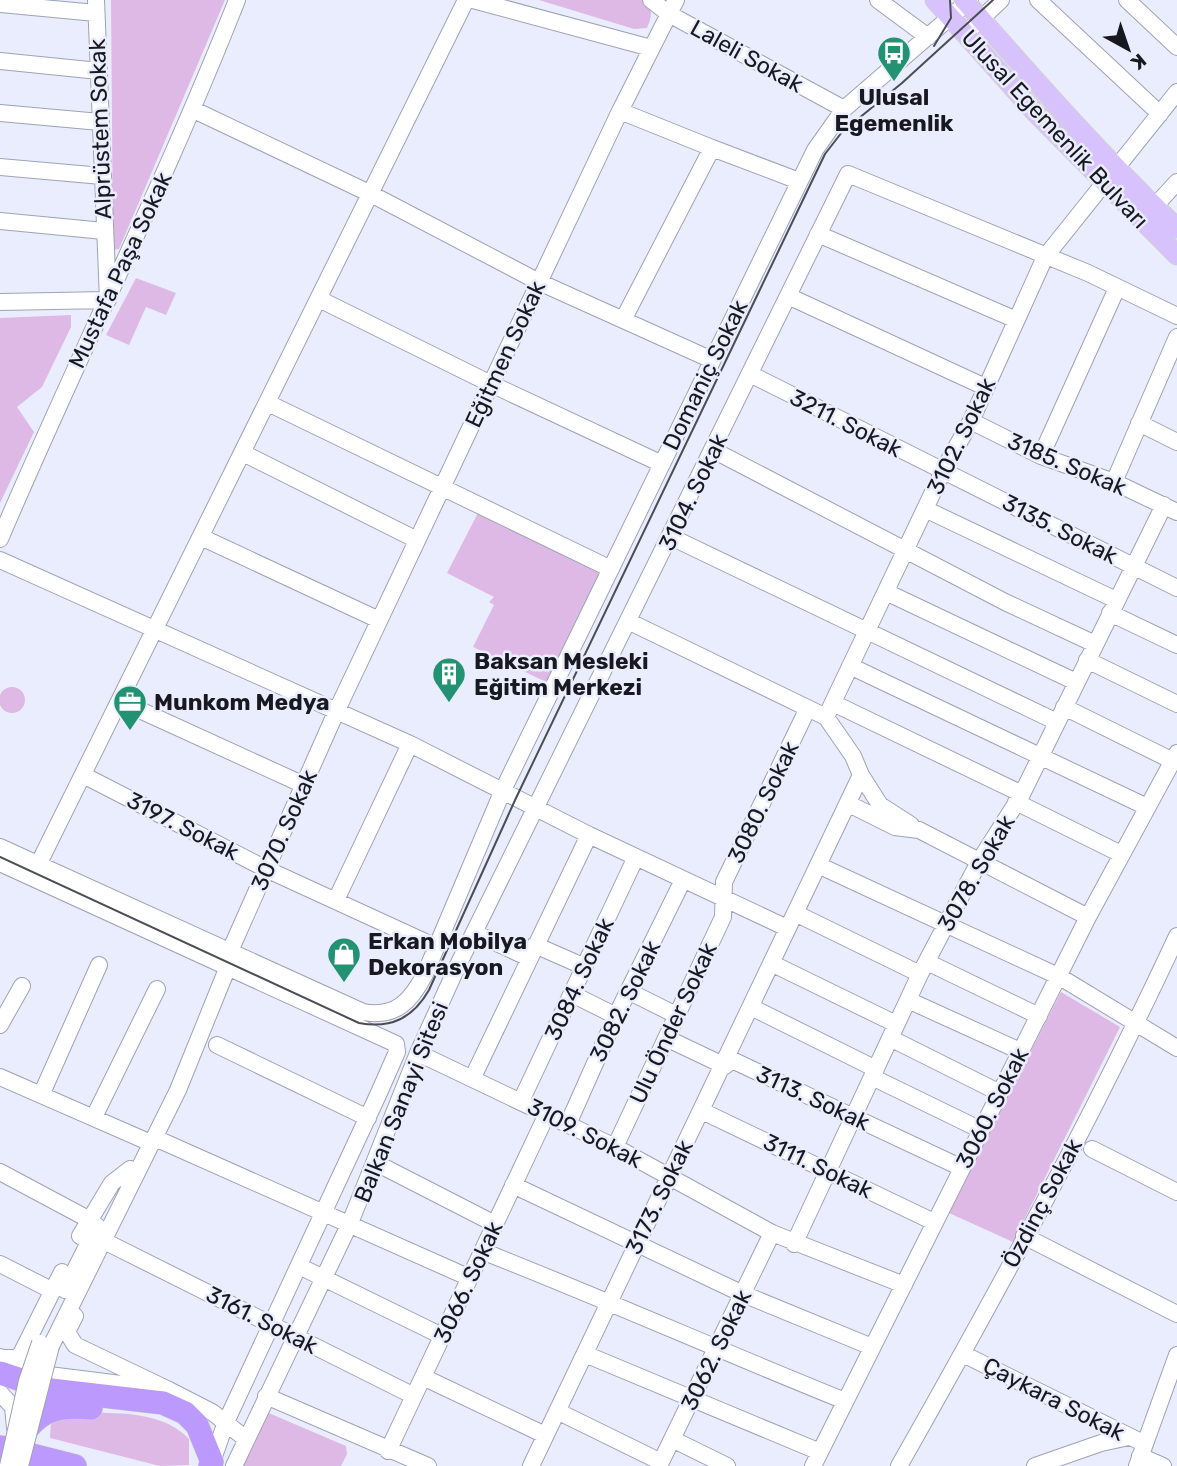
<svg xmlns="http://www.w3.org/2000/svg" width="1177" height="1466" viewBox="0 0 1177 1466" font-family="Rubik,sans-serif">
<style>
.green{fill:#dfb9e6}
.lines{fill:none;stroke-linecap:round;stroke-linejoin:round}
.minor-casing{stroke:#9ea2b5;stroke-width:18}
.major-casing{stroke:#d1d1d2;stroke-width:21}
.highway-casing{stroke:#d1d1d2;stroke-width:24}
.minor{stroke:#fff;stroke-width:16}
.major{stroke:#d7c2fe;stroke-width:19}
.highway{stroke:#bc99fd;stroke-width:23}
.tram{stroke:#4b4d56;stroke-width:2}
.minor-bridge-casing{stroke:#9ea2b5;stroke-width:18;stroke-linecap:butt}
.minor-bridge{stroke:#fff;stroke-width:16}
.labels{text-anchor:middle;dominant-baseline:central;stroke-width:5;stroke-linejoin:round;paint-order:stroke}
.street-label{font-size:23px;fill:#181920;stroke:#eaedfd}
.poi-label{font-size:23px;font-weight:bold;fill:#181920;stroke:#eaedfd;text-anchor:start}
</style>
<rect width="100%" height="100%" fill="#eaedfd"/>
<path class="green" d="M 111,0 L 225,0 L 119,249 L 113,250 Z
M 539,0 L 641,0 C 653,9 653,14 647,28 L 634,29 Z
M 136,278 L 176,293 L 166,315 L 146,307 L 129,345 L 106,335 Z
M 71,315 L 71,327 L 42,387 L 17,407 L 34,432 L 0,503 L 0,318 Z
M 480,509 L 605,568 L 571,639 L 546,682 L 473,647 L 494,605 L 489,602 L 494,597 L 447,573 Z
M-1 700a13 13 0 1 1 26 0a13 13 0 1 1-26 0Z
M 1061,992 L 1120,1027 L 1013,1242 L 949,1213 Z
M 264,1411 L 346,1446 L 347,1454 L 341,1466 L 241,1466 Z
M 71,1413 C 109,1413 161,1409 189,1439 L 189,1465 L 160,1466 L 50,1438 L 51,1422 Z"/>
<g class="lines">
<g class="minor-casing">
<path id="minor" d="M 473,0 L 651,48
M 651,0 L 669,14 L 844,109
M 878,0 L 928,37
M 1038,0 L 1160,114
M 1127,0 L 1177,47
M 0,4 L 96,13
M 965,34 L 1001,0
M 0,61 L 99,71
M 194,110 L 371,194 L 539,282 L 712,360
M 620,111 L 712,148 L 623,320
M 0,113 L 100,122
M 712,148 L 799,181
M 0,167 L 102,176
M 1155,206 L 1177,182
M 0,221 L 104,231
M 818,234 L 1014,319
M 788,296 L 985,387
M 319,299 L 491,384 L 662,464
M 0,302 L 108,300 L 96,0
M 750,374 L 1177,588
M 268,403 L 611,569
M 971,421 L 1041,456 L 1114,482 L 1177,512
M 1139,423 L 1177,442
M 713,450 L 1005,602 L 1095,644
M 243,453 L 417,540
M 1041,456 L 1117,288
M 1114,482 L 1177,337
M 925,509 L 1116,600
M 201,537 L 379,620
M 671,537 L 1057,722
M 0,539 C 77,358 165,183 237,0
M 0,560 L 410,744 L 589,835 L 787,928
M 886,592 L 1076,682
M 1110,613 L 1177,645
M 1087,660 L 1177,704
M 850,666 L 1147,807
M 120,701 L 304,785
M 833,703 L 1022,794
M 1064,707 L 1173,761
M 826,717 L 943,471 L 971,421 L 1045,257 L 1177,92
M 83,775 L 266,869 L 436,947
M 861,775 L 880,805 L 911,825
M 1016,802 L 1121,854
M 849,804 L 895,827 L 919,830 L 1088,917
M 0,847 L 363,1012 C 396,1018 411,1001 425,974 L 503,790 L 815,150 L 844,109 L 970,0
M 0,863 L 396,1044 L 397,1052 L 378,1095 L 226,1422 L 212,1462
M 38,865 L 466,0
M 818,865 L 1060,977 L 1177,1048
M 336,900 L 410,744
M 795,913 L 920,974
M 475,933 L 529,958
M 535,945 L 585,967
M 927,962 L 1039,1016
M 771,963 L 896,1024
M 630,992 L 676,1015
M 572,994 L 616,1016
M 908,1000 L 1020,1051
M 751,1007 L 876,1069
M 0,1025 L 22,986
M 666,1038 L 725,1066 L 732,1060 L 962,1168
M 890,1038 L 1000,1093
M 217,1045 L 368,1118
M 418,1053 L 615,1147 L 772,1233 L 904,1285
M 0,1077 L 144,1140
M 473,1077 L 589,835
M 872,1077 L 981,1130
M 42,1093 L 99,965
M 521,1101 L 636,857
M 702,1111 L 934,1222
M 94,1117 L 157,989
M 568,1124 L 616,1016 L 683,880
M 155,1138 L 470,1278
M 615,1147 L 723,917 L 724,882 L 808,708
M 1092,1149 L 1177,1192
M 376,1163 L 495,1224
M 0,1172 L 88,1219
M 513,1185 L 743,1294 L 872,1347
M 80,1236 L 112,1183 L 130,1169
M 1024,1236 L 1177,1314
M 110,1244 L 414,1396
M 794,1244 L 920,974 L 980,860 L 1022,794 L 1164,505
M 482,1251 C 604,1299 723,1352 845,1401
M 0,1264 L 53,1291
M 299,1266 L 442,1336
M 65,1290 L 97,1226
M 75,1316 L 67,1332 L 75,1345 L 169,1390
M 51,1346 L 178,1090 L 227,969 L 230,951 L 337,710 L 620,111 L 676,0
M 585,1354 L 820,1452
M 963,1354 L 1145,1444
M 0,1357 L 49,1375 L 169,1390 L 212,1412 L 246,1439
M 3,1358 L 16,1358 L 21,1354 L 62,1272
M 423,1377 L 545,1435
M 0,1393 L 13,1407 L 15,1428
M 266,1396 L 428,1466
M 557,1411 L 661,1462
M 672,1439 L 727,1466
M 388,1451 L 547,1114
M 1140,1456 L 1163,1466
M 234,1466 L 350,1223 L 418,1053 L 458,965 L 848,174 L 1088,273 L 1177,316
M 531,1466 L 861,775 L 853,756 L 826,717 L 630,622
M 659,1466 L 772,1233
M 813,1466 L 1088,917 L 1177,753
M 899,1466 C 997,1293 1093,1117 1177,936
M 1035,1466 L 1101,1443 L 1129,1437
M 1137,1466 L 1177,1355"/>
</g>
<g class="major-casing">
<path id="major" d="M 935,0 L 1035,112 L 1177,255
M 964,0 C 1033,78 1101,156 1177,228"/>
</g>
<g class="highway-casing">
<path id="highway" d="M 0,1373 L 51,1390 L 163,1403 L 185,1413 L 197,1425 L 212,1462 L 210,1466
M 28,1428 C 45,1407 65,1406 91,1408
M 0,1447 L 75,1466"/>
</g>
<use href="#minor" class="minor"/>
<use href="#major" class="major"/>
<use href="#highway" class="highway"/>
<path class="tram" d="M 934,46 L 951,18 L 950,0
M 0,857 L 359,1023 C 391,1029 413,1018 429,990 L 516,798 L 825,154 L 842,132 L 902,83 L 993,0"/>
<g class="minor-bridge-casing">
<path id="minor-bridge" d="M 8,1466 L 27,1381 L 40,1343
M 20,1466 L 51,1346"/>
</g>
<use href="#minor-bridge" class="minor-bridge"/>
</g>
<defs>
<g id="bus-pin" transform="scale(1.75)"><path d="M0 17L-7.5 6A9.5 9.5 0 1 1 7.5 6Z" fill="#239273" stroke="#eaedfd"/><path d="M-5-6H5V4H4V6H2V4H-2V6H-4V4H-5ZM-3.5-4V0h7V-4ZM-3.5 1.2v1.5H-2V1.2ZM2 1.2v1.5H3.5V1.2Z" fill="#fff"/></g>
<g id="building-pin" transform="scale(1.75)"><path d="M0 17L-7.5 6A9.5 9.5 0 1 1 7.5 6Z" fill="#239273" stroke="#eaedfd"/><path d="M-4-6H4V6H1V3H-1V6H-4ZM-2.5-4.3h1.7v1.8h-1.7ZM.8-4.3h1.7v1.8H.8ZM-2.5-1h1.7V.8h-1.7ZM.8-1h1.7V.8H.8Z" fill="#fff"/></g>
<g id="office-pin" transform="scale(1.75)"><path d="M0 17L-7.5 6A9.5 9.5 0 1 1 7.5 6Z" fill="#239273" stroke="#eaedfd"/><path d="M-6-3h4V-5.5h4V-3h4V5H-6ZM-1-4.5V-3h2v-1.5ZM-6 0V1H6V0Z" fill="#fff"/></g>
<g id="shop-pin" transform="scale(1.75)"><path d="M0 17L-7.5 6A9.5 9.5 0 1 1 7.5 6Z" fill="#239273" stroke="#eaedfd"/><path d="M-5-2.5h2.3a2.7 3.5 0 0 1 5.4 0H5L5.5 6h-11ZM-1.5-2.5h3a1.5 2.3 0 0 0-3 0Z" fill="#fff"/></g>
</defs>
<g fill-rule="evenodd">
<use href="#bus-pin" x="894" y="53"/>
<use href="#building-pin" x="449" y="674"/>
<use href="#office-pin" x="130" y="702"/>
<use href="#shop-pin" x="344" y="954"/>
</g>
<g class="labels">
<g class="street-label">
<text transform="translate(747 56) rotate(29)">Laleli Sokak</text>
<text transform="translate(100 129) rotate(-92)">Alprüstem Sokak</text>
<text transform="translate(1055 129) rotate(47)">Ulusal Egemenlik Bulvarı</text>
<text transform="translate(120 270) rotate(-65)">Mustafa Paşa Sokak</text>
<text transform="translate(505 354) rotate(-65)">Eğitmen Sokak</text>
<text transform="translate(705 375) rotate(-64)">Domaniç Sokak</text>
<text transform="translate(846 423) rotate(27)">3211. Sokak</text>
<text transform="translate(961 436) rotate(-64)">3102. Sokak</text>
<text transform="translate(1067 464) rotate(23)">3185. Sokak</text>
<text transform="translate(693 492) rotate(-64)">3104. Sokak</text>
<text transform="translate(1060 529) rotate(27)">3135. Sokak</text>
<text transform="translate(763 802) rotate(-64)">3080. Sokak</text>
<text transform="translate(183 826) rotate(27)">3197. Sokak</text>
<text transform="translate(284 830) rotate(-66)">3070. Sokak</text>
<text transform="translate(976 873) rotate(-60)">3078. Sokak</text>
<text transform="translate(579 979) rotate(-65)">3084. Sokak</text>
<text transform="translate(625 1001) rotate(-64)">3082. Sokak</text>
<text transform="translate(673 1023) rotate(-65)">Ulu Önder Sokak</text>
<text transform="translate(813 1098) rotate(25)">3113. Sokak</text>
<text transform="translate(401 1102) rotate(-68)">Balkan Sanayi Sitesi</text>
<text transform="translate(992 1108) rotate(-63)">3060. Sokak</text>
<text transform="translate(585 1133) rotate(27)">3109. Sokak</text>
<text transform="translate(818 1166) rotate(26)">3111. Sokak</text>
<text transform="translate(659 1197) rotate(-64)">3173. Sokak</text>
<text transform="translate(1042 1203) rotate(-62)">Özdinç Sokak</text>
<text transform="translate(468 1282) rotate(-65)">3066. Sokak</text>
<text transform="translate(262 1320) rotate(27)">3161. Sokak</text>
<text transform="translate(716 1350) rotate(-64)">3062. Sokak</text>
<text transform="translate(1054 1399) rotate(27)">Çaykara Sokak</text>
</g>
<g class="poi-label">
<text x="894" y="97" text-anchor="middle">Ulusal<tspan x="894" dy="26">Egemenlik</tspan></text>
<text x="474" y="661">Baksan Mesleki<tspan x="474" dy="26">Eğitim Merkezi</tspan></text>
<text x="154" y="702">Munkom Medya</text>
<text x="368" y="941">Erkan Mobilya<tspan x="368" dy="26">Dekorasyon</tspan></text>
</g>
</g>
<g transform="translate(1128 49) rotate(140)" stroke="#eaedfd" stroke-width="5" paint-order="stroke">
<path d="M0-5L12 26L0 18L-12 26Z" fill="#181920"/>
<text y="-10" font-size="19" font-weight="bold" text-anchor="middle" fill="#181920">K</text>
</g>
</svg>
